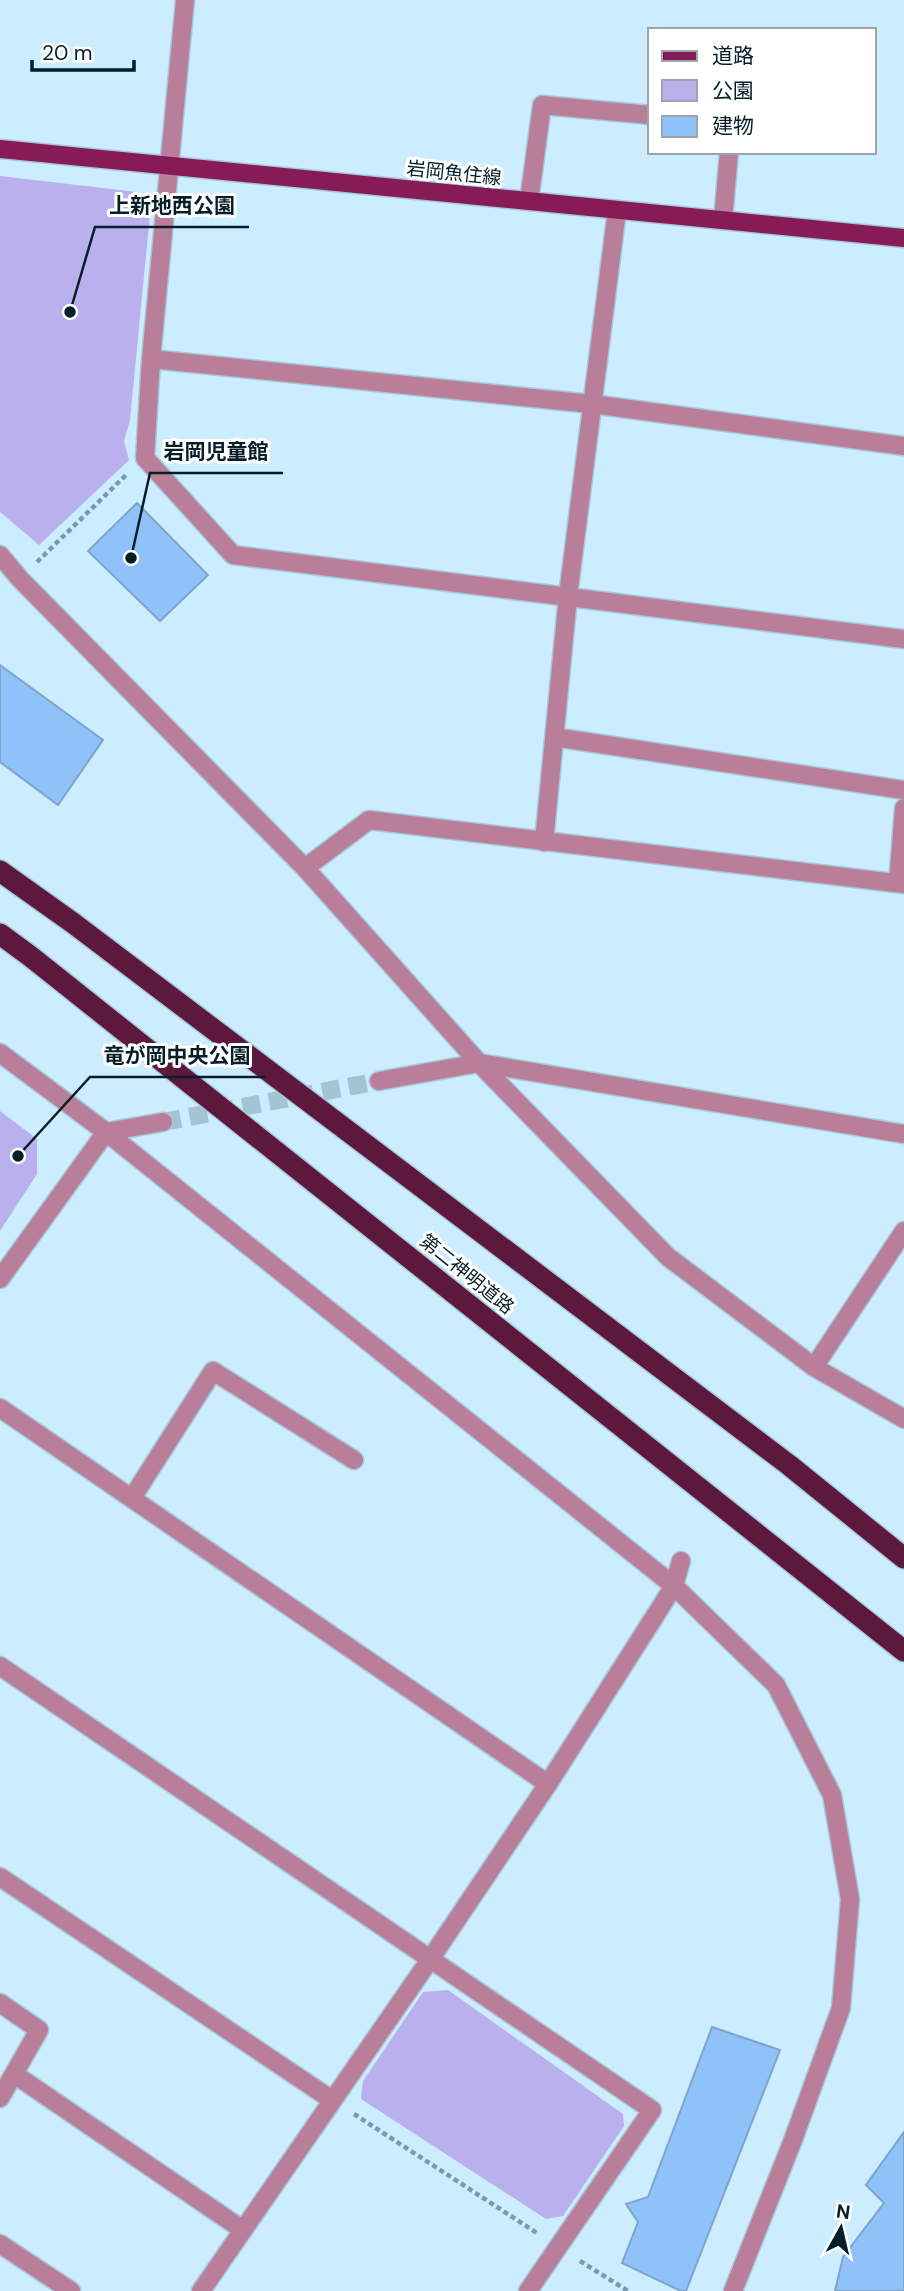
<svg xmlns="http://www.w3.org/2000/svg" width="904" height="2291" viewBox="0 0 904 2291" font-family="'DM Sans','Noto Sans JP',sans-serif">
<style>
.green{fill:#b9b0ed}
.building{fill:#8ec2f9;stroke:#7fa4cc;stroke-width:2}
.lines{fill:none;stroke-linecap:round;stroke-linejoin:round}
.minor-tunnel{stroke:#a4c4d4;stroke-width:18;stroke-dasharray:18 9;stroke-linecap:butt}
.minor-casing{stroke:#a8c8d8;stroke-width:21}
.major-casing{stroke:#a8c8d8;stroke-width:21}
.highway-casing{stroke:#a8c8d8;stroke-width:24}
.path{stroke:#7b99a8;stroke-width:4.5;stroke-dasharray:5 3.5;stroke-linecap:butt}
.minor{stroke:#b97e99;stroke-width:18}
.major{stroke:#861b58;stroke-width:18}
.highway{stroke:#5d183d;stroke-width:21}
.labels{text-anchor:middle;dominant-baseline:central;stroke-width:6;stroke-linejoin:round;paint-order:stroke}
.street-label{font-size:19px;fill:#061e28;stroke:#fff}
.leader{fill:none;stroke:#061e28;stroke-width:2.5}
.callout-dot{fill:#061e28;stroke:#fff;stroke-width:2.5}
.callout-label{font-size:21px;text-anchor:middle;font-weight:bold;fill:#061e28;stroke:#fff;stroke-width:6;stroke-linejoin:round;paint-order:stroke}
</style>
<rect width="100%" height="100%" fill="#cbedff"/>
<path class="green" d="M 0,176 L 137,192 L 151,204 L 130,420 L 124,441 L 129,460 L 39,545 L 0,512 Z
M 0,1111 L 37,1139 L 37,1174 L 0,1231 Z
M 448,1990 L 623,2114 L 624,2126 L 563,2216 L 546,2219 L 361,2099 L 363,2081 L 423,1992 Z"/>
<path class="building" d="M 137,503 L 208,575 L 160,621 L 88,551 Z
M 0,665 L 103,740 L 58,805 L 0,762 Z
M 712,2027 L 780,2050 L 686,2291 L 681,2291 L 622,2263 L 638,2222 L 626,2204 L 648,2197 Z
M 904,2132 L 904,2291 L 835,2291 L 843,2257 L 884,2203 L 866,2185 Z"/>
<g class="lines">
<path class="minor-tunnel" d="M 163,1122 L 379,1081"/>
<g class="minor-casing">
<path id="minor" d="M 185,0 L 151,359 L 145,458 L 233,555 L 904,639
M 529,201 L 542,105 L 650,115
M 723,220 L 729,152
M 151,359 L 592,404 L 904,446
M 0,555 L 20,579 L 305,868 L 479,1063 L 668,1257 L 814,1367 L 904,1419
M 554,737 L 904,790
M 544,842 L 568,596 L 617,210
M 305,868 L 369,820 L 904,884
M 898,883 L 904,808
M 0,1053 L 106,1132 L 674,1586 L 776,1685 L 832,1795 L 850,1899 L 841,2008 L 793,2140 L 733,2291
M 379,1081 L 479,1063 L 904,1134
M 0,1279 L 106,1132 L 163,1122
M 814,1367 L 904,1231
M 0,1408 L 548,1784
M 132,1498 L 213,1371 L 354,1460
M 0,1666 L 652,2110 L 528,2291
M 0,1877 L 332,2100
M 0,2003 L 39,2030 L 0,2098
M 14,2074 L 243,2230
M 0,2244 L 71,2291
M 201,2291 L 431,1958 L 548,1784 L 674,1586 L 681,1561"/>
</g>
<g class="major-casing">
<path id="major" d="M 0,149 L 904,238"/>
</g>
<g class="highway-casing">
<path id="highway" d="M 0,871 L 73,923 L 789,1465 L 904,1558
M 0,934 L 30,956 L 904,1651"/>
</g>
<path class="path" d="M 37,562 L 126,475
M 354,2114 L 537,2233
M 580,2261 L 628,2291"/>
<use href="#minor" class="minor"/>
<use href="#major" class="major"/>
<use href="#highway" class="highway"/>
</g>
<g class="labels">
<g class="street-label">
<text transform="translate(454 173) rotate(6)">岩岡魚住線</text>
<text transform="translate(467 1274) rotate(39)">第二神明道路</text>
</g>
</g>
<path class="leader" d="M70 312L95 227H249M131 558L150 473H283M18 1156L90 1077H265"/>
<g class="callout-dot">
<circle cx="70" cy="312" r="7"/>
<circle cx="131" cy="558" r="7"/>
<circle cx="18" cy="1156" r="7"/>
</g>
<g class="callout-label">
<text x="172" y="213">上新地西公園</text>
<text x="216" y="459">岩岡児童館</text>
<text x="177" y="1063">竜が岡中央公園</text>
</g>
<rect x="648" y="28" width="228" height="126" fill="#ffffff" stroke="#9ba5a9" stroke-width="2"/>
<rect x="662" y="51" width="35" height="10" fill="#861b58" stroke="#9ba5a9" stroke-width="2"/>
<text x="712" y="63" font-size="21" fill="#061e28">道路</text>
<rect x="662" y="80" width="35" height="21" fill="#b9b0ed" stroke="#9ba5a9" stroke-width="2"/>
<text x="712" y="98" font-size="21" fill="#061e28">公園</text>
<rect x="662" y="116" width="35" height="21" fill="#8ec2f9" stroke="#9ba5a9" stroke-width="2"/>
<text x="712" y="133" font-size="21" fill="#061e28">建物</text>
<g transform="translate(841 2228) rotate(8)" stroke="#ffffff" stroke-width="5" paint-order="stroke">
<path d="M0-5L12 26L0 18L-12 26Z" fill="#061e28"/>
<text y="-10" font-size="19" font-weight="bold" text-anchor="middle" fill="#061e28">N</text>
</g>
<path d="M32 60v10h102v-10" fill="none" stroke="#061e28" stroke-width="3.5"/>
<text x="42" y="60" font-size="21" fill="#061e28" stroke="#ffffff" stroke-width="5" paint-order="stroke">20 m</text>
</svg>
